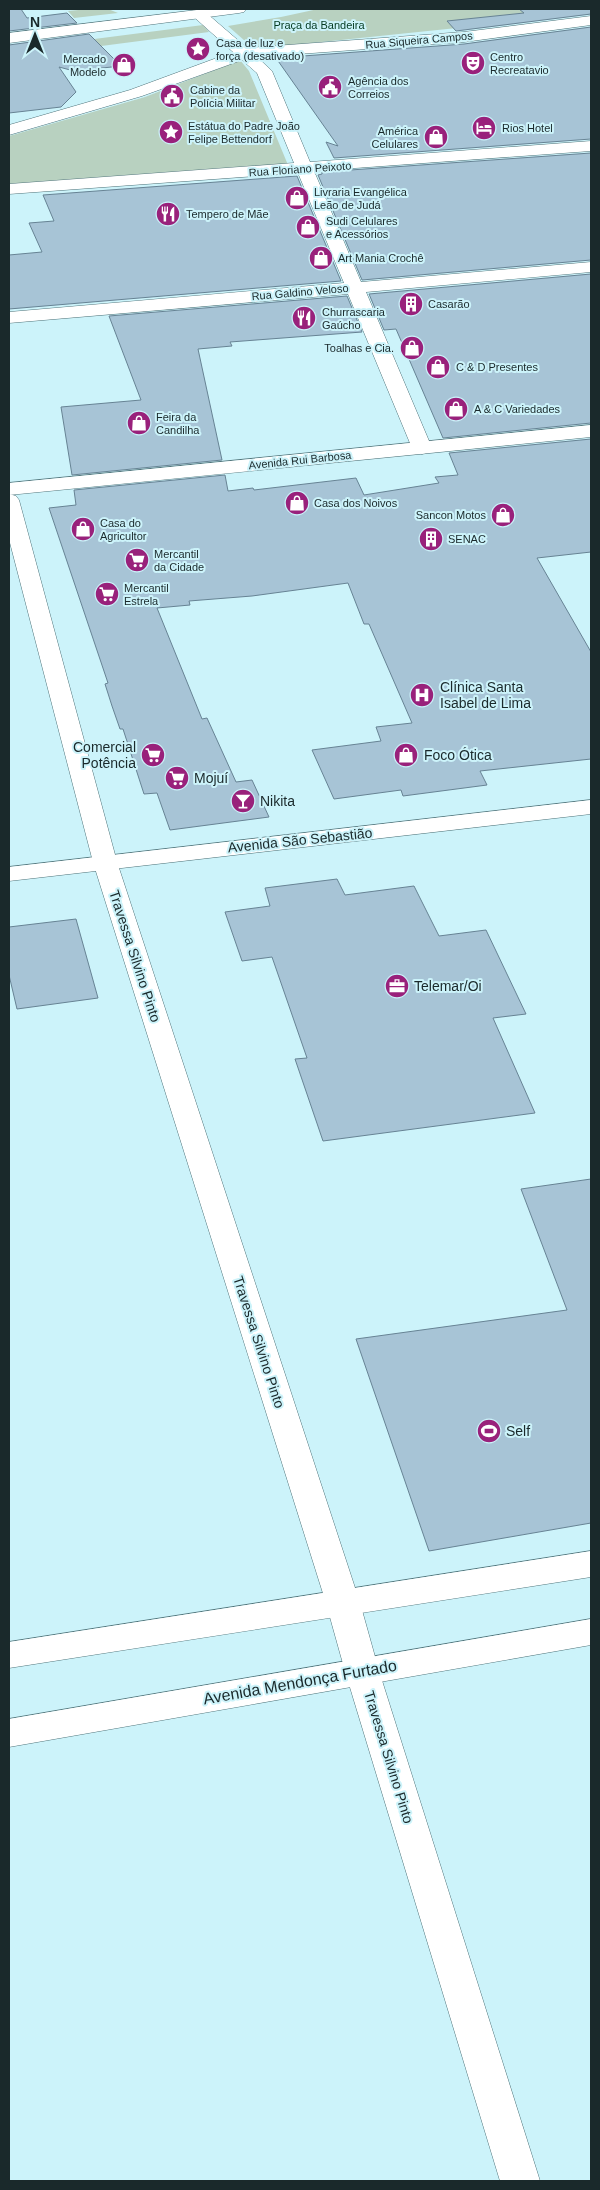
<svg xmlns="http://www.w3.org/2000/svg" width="600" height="2190" viewBox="0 0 600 2190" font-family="Helvetica,sans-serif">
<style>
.green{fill:#b8d1c0}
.building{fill:#a7c4d6;stroke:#678394}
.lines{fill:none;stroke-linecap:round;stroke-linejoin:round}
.street-casing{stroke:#50747a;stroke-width:1}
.secondary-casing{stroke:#50747a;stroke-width:1}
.primary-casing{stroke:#50747a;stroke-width:1}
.street{fill:#fff;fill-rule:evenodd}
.secondary{fill:#fff;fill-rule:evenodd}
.primary{fill:#fff;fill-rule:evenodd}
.labels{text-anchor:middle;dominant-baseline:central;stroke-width:4;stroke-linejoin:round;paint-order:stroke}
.far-park-label{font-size:11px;fill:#043a20;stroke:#ccf3fa}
.far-street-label{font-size:11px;fill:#1a292b;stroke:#ccf3fa}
.far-poi-label{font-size:11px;fill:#1a292b;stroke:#ccf3fa;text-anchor:start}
.poi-label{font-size:14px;fill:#1a292b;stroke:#ccf3fa;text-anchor:start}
.street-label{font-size:14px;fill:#1a292b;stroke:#ccf3fa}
.near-street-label{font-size:16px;fill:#1a292b;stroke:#ccf3fa}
</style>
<rect width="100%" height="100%" fill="#ccf3fa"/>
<path class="green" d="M 89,9 L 108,9 L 118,13 L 74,18 L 68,11 Z
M 318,9 L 591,9 L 591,14 L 254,49 L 228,26 L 281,17 Z
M 203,25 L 209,32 L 9,58 L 9,50 Z
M 240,60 L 249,71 L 288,165 L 9,186 L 9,136 L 145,97 Z"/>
<path class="building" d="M 9,9 L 21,9 L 27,18 L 67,13 L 77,23 L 9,31 Z
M 519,9 L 591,9 L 591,14 L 456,31 L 447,21 L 524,13 Z
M 591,27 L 591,139 L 334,158 L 326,142 L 338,146 L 276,58 L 464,44 Z
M 89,34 L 121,66 L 74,71 L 59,67 L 76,92 L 61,107 L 9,113 L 9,45 Z
M 591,153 L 591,260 L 362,280 L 318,175 L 322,174 L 322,172 Z
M 297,176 L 341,281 L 9,309 L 9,255 L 42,252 L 29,223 L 54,221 L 43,195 Z
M 591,274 L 591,423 L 443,438 L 396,329 L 384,330 L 369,294 Z
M 347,296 L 362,332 L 230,342 L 232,346 L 198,349 L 222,460 L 72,475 L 61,407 L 141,400 L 109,316 Z
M 591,439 L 591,552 L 537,558 L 591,652 L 591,759 L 480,771 L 487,785 L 403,796 L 401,790 L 334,799 L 312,750 L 381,741 L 376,727 L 412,723 L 369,624 L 364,624 L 348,583 L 252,596 L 189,601 L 190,605 L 157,608 L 202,719 L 207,718 L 236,782 L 252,780 L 269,817 L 170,830 L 157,793 L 144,794 L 123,729 L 120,729 L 112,706 L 105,684 L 108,683 L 49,508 L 76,505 L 74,490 L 225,475 L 228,491 L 253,488 L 254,490 L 356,478 L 364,495 L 439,483 L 435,477 L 458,475 L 449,453 Z
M 337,879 L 345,895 L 414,886 L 439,936 L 486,930 L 526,1014 L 493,1018 L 535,1113 L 323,1141 L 295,1059 L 307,1058 L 272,957 L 242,961 L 225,912 L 270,906 L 265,888 Z
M 76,919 L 98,998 L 17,1009 L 9,975 L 9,927 Z
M 591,1179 L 591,1523 L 429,1551 L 356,1339 L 567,1310 L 521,1189 Z"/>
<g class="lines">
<g class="street-casing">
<path id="street" d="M 199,10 L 204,11 L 247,48 L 464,32 L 591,16 L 591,25 L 464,42 L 257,57 L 272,71 L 310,162 L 591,141 L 591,151 L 314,171 L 361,282 L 591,262 L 591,272 L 366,292 L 432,448 L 429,452 L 422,454 L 415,452 L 412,448 L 348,294 L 9,323 L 9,312 L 344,283 L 298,173 L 9,194 L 9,184 L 294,163 L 257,73 L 242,60 L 142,96 L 9,135 L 9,125 L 130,90 L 233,52 L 194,17 L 192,14 L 194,11 Z
M 9,494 L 16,496 L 19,500 L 117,862 L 360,1603 L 379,1671 L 540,2181 L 500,2181 L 345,1671 L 326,1603 L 93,862 L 9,539 Z"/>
</g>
<g class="secondary-casing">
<path id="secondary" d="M 205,9 L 246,9 L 244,12 L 239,13 L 9,43 L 9,33 Z
M 591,425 L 591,437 L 9,495 L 9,483 Z
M 591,800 L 591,814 L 9,881 L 9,867 Z"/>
</g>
<g class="primary-casing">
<path id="primary" d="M 591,1551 L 591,1577 L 9,1668 L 9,1642 Z
M 591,1619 L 591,1645 L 9,1747 L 9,1719 Z"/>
</g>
<use href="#street" class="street"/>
<use href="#secondary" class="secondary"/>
<use href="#primary" class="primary"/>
</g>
<defs>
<g id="sight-disc" transform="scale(1.25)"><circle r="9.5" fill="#99217b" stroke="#ccf3fa"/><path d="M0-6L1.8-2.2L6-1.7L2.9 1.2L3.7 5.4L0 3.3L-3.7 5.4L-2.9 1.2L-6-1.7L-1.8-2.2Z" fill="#fff"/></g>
<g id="theatre-disc" transform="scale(1.25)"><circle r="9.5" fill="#99217b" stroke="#ccf3fa"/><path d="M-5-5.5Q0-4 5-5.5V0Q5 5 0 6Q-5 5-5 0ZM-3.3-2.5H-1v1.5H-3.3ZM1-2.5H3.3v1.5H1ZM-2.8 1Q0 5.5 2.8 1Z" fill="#fff"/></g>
<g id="shop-disc" transform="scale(1.25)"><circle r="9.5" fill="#99217b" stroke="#ccf3fa"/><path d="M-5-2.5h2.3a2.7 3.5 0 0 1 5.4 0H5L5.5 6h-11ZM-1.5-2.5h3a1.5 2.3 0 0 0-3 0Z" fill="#fff"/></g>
<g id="civic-disc" transform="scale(1.25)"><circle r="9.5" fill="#99217b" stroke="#ccf3fa"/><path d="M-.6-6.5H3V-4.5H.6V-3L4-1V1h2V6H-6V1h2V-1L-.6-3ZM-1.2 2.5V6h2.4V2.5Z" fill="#fff"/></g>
<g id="hotel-disc" transform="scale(1.25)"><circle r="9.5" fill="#99217b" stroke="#ccf3fa"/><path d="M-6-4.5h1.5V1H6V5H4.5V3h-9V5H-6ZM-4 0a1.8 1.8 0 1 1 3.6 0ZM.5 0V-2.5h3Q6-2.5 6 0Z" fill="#fff"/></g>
<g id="restaurant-disc" transform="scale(1.25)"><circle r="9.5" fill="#99217b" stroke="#ccf3fa"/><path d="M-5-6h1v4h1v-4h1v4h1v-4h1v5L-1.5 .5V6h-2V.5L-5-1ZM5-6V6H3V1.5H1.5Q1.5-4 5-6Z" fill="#fff"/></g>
<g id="building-disc" transform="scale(1.25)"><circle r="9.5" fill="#99217b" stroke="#ccf3fa"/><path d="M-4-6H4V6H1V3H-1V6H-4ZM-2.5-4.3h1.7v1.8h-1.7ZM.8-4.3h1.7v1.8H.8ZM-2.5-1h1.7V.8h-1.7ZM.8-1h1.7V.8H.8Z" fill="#fff"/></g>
<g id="supermarket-disc" transform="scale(1.25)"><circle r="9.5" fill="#99217b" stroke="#ccf3fa"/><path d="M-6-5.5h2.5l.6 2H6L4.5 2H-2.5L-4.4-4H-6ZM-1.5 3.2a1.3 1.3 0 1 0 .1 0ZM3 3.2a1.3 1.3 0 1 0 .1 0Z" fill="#fff"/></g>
<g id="hospital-disc" transform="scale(1.25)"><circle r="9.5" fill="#99217b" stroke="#ccf3fa"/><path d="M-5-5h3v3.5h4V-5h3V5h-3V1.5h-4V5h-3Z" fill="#fff"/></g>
<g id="bar-disc" transform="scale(1.25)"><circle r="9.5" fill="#99217b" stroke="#ccf3fa"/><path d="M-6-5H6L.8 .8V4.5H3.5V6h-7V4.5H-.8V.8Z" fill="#fff"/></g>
<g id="office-disc" transform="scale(1.25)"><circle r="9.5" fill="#99217b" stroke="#ccf3fa"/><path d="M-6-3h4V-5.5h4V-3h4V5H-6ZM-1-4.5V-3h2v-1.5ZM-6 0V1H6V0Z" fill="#fff"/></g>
<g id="stadium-disc" transform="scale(1.25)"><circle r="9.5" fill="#99217b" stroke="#ccf3fa"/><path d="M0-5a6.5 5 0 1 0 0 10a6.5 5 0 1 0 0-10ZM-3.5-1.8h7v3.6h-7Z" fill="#fff"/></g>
</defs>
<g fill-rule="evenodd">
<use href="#sight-disc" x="198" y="49"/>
<use href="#theatre-disc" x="473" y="63"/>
<use href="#shop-disc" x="124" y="65"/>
<use href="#civic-disc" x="330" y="87"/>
<use href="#civic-disc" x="172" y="96"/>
<use href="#hotel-disc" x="484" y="128"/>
<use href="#sight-disc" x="171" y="132"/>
<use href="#shop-disc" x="436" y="137"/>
<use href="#shop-disc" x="297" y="198"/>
<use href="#restaurant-disc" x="168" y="214"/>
<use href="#shop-disc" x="308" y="227"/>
<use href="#shop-disc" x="321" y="258"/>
<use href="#building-disc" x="411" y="304"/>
<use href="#restaurant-disc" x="304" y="318"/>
<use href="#shop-disc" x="412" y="348"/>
<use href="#shop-disc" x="438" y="367"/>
<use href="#shop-disc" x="456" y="409"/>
<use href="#shop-disc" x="139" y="423"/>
<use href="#shop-disc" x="297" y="503"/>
<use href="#shop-disc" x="503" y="515"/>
<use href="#shop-disc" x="83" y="529"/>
<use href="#building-disc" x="431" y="539"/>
<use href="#supermarket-disc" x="137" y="560"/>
<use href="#supermarket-disc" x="107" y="594"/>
<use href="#hospital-disc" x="422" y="695"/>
<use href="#supermarket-disc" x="153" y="755"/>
<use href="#shop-disc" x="406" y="755"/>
<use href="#supermarket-disc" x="177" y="778"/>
<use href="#bar-disc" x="243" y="801"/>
<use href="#office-disc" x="397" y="986"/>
<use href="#stadium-disc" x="489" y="1431"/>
</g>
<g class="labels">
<g class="far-park-label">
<text x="319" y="25">Praça da Bandeira</text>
</g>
<g class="far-street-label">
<text transform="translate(419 40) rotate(-5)">Rua Siqueira Campos</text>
<text transform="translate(300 169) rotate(-4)">Rua Floriano Peixoto</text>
<text transform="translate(300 292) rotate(-5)">Rua Galdino Veloso</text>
<text transform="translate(300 460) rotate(-6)">Avenida Rui Barbosa</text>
</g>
<g class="far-poi-label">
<text x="216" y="43">Casa de luz e<tspan x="216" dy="13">força (desativado)</tspan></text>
<text x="490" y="57">Centro<tspan x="490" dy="13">Recreatavio</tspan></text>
<text x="106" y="59" text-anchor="end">Mercado<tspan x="106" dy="13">Modelo</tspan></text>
<text x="348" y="81">Agência dos<tspan x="348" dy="13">Correios</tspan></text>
<text x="190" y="90">Cabine da<tspan x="190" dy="13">Polícia Militar</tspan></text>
<text x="188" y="126">Estátua do Padre João<tspan x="188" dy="13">Felipe Bettendorf</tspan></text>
<text x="502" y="128">Rios Hotel</text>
<text x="418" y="131" text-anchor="end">América<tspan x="418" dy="13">Celulares</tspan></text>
<text x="314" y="192">Livraria Evangélica<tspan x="314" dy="13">Leão de Judá</tspan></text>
<text x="186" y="214">Tempero de Mãe</text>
<text x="326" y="221">Sudi Celulares<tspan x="326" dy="13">e Acessórios</tspan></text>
<text x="338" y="258">Art Mania Crochê</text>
<text x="428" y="304">Casarão</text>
<text x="322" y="312">Churrascaria<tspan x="322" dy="13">Gaúcho</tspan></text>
<text x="394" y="348" text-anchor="end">Toalhas e Cia.</text>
<text x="456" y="367">C &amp; D Presentes</text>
<text x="474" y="409">A &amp; C Variedades</text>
<text x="156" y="417">Feira da<tspan x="156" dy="13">Candilha</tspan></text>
<text x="314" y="503">Casa dos Noivos</text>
<text x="486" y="515" text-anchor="end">Sancon Motos</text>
<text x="100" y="523">Casa do<tspan x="100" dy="13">Agricultor</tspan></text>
<text x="448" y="539">SENAC</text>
<text x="154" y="554">Mercantil<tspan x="154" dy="13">da Cidade</tspan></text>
<text x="124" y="588">Mercantil<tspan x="124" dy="13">Estrela</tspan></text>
</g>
<g class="poi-label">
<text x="440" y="687">Clínica Santa<tspan x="440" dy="16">Isabel de Lima</tspan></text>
<text x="136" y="747" text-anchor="end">Comercial<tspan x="136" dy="16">Potência</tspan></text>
<text x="424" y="755">Foco Ótica</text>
<text x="194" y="778">Mojuí</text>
<text x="260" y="801">Nikita</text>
<text x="414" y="986">Telemar/Oi</text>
<text x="506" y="1431">Self</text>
</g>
<g class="street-label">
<text transform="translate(300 840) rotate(-6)">Avenida São Sebastião</text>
<text transform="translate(135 956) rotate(72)">Travessa Silvino Pinto</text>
<text transform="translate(259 1342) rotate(72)">Travessa Silvino Pinto</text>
<text transform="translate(389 1757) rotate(73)">Travessa Silvino Pinto</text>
</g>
<g class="near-street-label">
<text transform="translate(300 1682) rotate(-10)">Avenida Mendonça Furtado</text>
</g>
</g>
<rect width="600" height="2190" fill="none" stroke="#1a292b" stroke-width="20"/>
<g transform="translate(35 35)" stroke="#ccf3fa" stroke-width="4" paint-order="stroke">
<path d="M0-4L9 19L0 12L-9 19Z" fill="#1a292b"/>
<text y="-8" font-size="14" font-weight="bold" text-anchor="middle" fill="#1a292b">N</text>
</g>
</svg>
